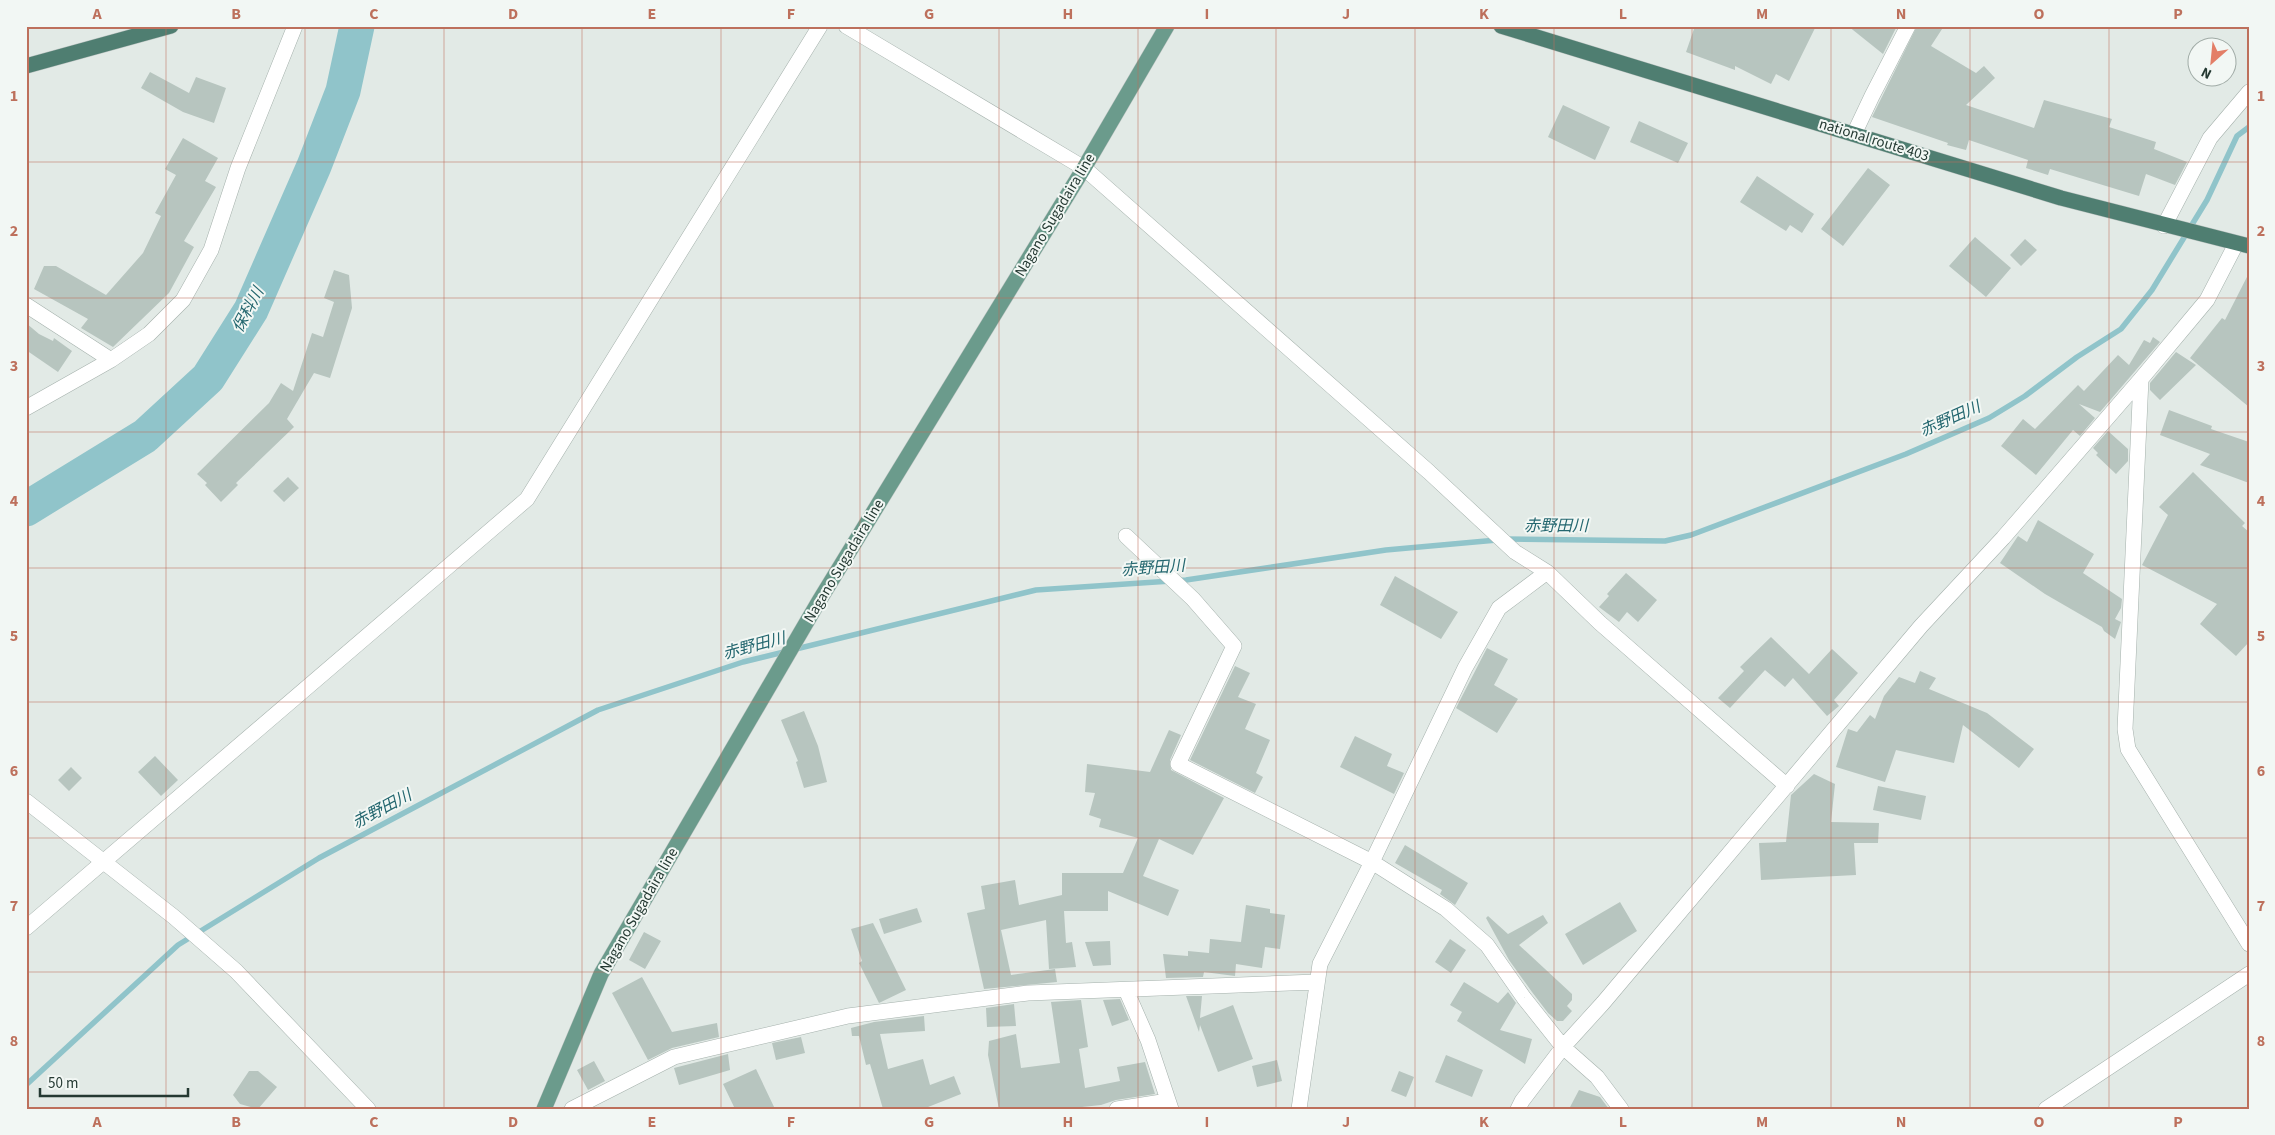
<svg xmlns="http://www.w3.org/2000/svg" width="2275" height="1135" viewBox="0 0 2275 1135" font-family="'Source Sans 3','Noto Sans JP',sans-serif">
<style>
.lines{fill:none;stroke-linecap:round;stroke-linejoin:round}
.stream{stroke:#90c4ca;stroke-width:5.5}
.river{stroke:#90c4ca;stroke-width:35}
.building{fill:#b7c5bf}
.minor-casing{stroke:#a5b1ac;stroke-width:16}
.tertiary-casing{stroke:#a5b1ac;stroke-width:16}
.primary-casing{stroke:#bdc4c2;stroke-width:16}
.trunk-casing{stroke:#bdc4c2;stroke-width:16}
.minor{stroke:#fff;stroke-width:15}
.tertiary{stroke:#fff;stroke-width:15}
.primary{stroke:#6b9b8c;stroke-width:15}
.trunk{stroke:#4f7e71;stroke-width:15}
.grid{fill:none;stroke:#bd705c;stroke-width:1;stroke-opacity:0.55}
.labels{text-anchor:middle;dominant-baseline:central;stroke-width:4;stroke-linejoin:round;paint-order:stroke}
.street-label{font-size:15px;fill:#243932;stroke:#f2f7f4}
.water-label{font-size:16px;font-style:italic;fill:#24676f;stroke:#f2f7f4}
.neatline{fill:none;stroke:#bd705c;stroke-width:2}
.grid-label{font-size:16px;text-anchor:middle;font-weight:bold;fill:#bd705c}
</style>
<rect width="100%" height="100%" fill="#e2eae6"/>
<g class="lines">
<path class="stream" d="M 1506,539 L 1665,541 L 1691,535 L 1906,454 L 1989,418 L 2025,396 L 2077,357 L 2121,329 L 2152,290 L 2207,200 L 2237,136 L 2249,127
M 26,1085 L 178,945 L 319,858 L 598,710 L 743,662 L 1036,590 L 1186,580 L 1386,550 L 1497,540"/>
<path class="river" d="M 26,509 L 145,436 L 208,378 L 251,310 L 314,166 L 343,91 L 357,26"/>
</g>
<path class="building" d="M 1695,26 L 1816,26 L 1789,81 L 1776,74 L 1771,84 L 1735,66 L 1735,70 L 1686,52 Z
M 1848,26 L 1897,26 L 1883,54 Z
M 1917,26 L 1944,26 L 1931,46 L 1976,73 L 1984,66 L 1995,78 L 1966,105 L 2034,128 L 2044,100 L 2112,119 L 2109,127 L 2156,142 L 2154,149 L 2187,162 L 2175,185 L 2146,174 L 2139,196 L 2050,169 L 2048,175 L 2026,168 L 2028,160 L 1969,140 L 1966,150 L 1947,145 L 1948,143 L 1872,117 Z
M 150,72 L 189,93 L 196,77 L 226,88 L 214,123 L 183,112 L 141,88 Z
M 1563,105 L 1610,127 L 1595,160 L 1548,137 Z
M 1639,121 L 1688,143 L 1678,163 L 1630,142 Z
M 183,138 L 218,158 L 205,181 L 216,187 L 184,241 L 194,247 L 169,293 L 113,347 L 81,328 L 88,319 L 34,289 L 44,266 L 56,266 L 106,295 L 143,253 L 161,216 L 155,213 L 176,175 L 165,169 Z
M 1868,168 L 1890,185 L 1843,246 L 1821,229 Z
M 1757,176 L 1814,214 L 1802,233 L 1790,225 L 1786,231 L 1740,202 Z
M 1975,237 L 2011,268 L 1986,297 L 1949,266 Z
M 2025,239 L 2037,250 L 2021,266 L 2010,255 Z
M 334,270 L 349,275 L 352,308 L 330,378 L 314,373 L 287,419 L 294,427 L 236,483 L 238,485 L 221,502 L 205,485 L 207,483 L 197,474 L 269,403 L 281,383 L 293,391 L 312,333 L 323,337 L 334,302 L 324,298 Z
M 2249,273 L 2249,407 L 2190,358 L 2222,318 L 2225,320 Z
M 26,323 L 39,334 L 53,341 L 54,338 L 72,351 L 58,372 L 26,350 Z
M 2153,337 L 2160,342 L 2100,412 L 2079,404 L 2095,418 L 2080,436 L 2073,430 L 2036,475 L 2001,446 L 2023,419 L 2035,429 L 2078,385 L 2084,391 L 2118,355 L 2129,365 L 2144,340 L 2150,343 Z
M 2176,352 L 2196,365 L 2160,400 L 2150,390 L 2150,383 Z
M 2169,410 L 2212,426 L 2211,429 L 2249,442 L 2249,483 L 2200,465 L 2210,454 L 2160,435 Z
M 2108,431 L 2128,449 L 2128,461 L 2116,474 L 2096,455 L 2098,453 L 2093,448 Z
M 2193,472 L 2245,523 L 2242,526 L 2249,532 L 2249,642 L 2236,656 L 2200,624 L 2217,604 L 2142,565 L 2168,515 L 2159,507 Z
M 288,477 L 299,488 L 284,502 L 273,491 Z
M 2038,520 L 2094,554 L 2083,573 L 2122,599 L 2121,608 L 2115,619 L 2121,622 L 2120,625 L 2115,639 L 2104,631 L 2102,627 L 2045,594 L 2000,563 L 2018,536 L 2027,542 Z
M 1626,573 L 1657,600 L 1638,622 L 1627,612 L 1619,622 L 1599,607 L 1609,596 L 1607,594 Z
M 1395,576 L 1458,612 L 1441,639 L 1380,605 Z
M 1771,637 L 1809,674 L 1832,649 L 1858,673 L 1834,700 L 1839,706 L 1827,716 L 1793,678 L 1785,687 L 1765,670 L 1730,708 L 1718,698 L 1744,671 L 1740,667 Z
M 1487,648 L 1508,659 L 1494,685 L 1518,699 L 1497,733 L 1456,708 Z
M 1235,666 L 1250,673 L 1238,697 L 1256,704 L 1245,729 L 1270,740 L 1256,773 L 1263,777 L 1255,793 L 1190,760 Z
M 1920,671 L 1936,678 L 1929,689 L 1987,713 L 2034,749 L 2019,768 L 1963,725 L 1954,763 L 1896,750 L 1885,782 L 1836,767 L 1848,729 L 1857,732 L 1870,715 L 1875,719 L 1884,696 L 1899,677 L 1915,683 Z
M 804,711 L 818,746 L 827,782 L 804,788 L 796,762 L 798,761 L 781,720 Z
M 1169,730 L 1181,735 L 1170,760 L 1171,770 L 1224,798 L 1193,855 L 1159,839 L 1143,876 L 1179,890 L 1168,916 L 1108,891 L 1108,911 L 1064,911 L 1066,943 L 1072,942 L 1076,967 L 1049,969 L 1046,920 L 1001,930 L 1011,975 L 1055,969 L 1057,982 L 984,989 L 967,913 L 985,909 L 981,886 L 1015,880 L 1019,905 L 1062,895 L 1062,873 L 1123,873 L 1138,838 L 1099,827 L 1101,819 L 1089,815 L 1095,793 L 1085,792 L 1087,764 L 1150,772 Z
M 1355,736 L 1392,754 L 1387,766 L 1404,773 L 1394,794 L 1340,767 Z
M 155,756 L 178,780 L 161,796 L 138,772 Z
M 71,767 L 82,778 L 69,791 L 58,780 Z
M 1814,774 L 1835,784 L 1831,822 L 1879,823 L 1878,843 L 1854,843 L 1856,875 L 1761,880 L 1759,843 L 1786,842 L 1791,795 Z
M 1878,786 L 1926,796 L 1921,820 L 1873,810 Z
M 1405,845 L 1468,883 L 1455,905 L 1440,894 L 1442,890 L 1395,863 Z
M 1620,902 L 1637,931 L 1583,965 L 1565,934 Z
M 1246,905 L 1270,909 L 1270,913 L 1285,915 L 1280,949 L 1265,947 L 1262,968 L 1236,964 L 1235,976 L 1204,972 L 1203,977 L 1166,978 L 1163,954 L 1188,956 L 1188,951 L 1209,953 L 1210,939 L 1241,942 Z
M 917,908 L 922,922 L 884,934 L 879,919 Z
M 1543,915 L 1548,923 L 1519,945 L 1572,994 L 1572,1000 L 1567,1006 L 1572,1011 L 1563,1021 L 1557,1021 L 1548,1013 L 1532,992 L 1509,960 L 1486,918 L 1488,916 L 1508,934 Z
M 873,923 L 906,990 L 879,1003 L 859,963 L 862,961 L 851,929 Z
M 644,932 L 661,941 L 645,969 L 629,960 Z
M 1450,939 L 1466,950 L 1451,973 L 1435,962 Z
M 1110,941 L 1111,965 L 1093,966 L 1085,942 Z
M 642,977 L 672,1032 L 717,1023 L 719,1037 L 672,1048 L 648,1060 L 612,993 Z
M 1464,982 L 1498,1003 L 1508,992 L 1516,1003 L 1500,1030 L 1532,1039 L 1525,1064 L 1457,1021 L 1462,1012 L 1450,1005 Z
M 1186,996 L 1202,996 L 1200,1018 L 1233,1005 L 1253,1059 L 1218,1072 L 1200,1025 L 1199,1032 Z
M 1120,999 L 1129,1020 L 1112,1026 L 1103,1000 Z
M 1081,1000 L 1088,1047 L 1079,1049 L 1085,1088 L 1120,1081 L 1117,1067 L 1145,1062 L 1155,1094 L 1116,1100 L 1101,1105 L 1063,1109 L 999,1109 L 988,1055 L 989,1041 L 1016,1034 L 1021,1068 L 1060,1063 L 1051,1002 Z
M 1014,1004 L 1016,1026 L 987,1027 L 986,1008 Z
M 924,1016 L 925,1031 L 880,1034 L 888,1069 L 923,1059 L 930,1085 L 954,1076 L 961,1094 L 923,1109 L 883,1109 L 870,1064 L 866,1065 L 859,1036 L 852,1036 L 851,1028 L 874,1022 Z
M 801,1037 L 805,1053 L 776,1060 L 772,1043 Z
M 728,1054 L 730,1070 L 679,1085 L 674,1068 Z
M 1446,1055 L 1483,1070 L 1472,1097 L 1435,1082 Z
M 1277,1060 L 1282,1081 L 1257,1087 L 1252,1066 Z
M 594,1061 L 605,1081 L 588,1090 L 577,1070 Z
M 756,1069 L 775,1109 L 735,1109 L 723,1084 Z
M 249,1071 L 258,1071 L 277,1087 L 258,1109 L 240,1104 L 233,1095 Z
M 1399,1071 L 1414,1077 L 1406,1097 L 1391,1091 Z
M 1579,1090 L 1600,1097 L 1609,1109 L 1569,1109 Z"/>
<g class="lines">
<g class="minor-casing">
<path id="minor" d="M 846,26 L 1084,168 L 1429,472 L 1515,552 L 1547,572 L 1600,623 L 1787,786
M 1854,134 L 1872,96 L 1908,26
M 2164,226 L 2210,138 L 2249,92
M 26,305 L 111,360
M 2141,379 L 2125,729 L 2128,749 L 2249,944
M 26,408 L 111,360 L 149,334 L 183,300 L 211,250 L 238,168 L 295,26
M 1126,536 L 1193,599 L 1234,646 L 1178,764 L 1372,862 L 1446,909 L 1487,945 L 1524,998 L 1563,1047 L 1597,1077 L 1621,1109
M 26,928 L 527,499 L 820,26
M 1126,990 L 1148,1040 L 1171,1109
M 572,1109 L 674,1057 L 848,1016 L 1028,993 L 1316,982
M 1117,1109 L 1168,1101
M 1299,1109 L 1320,964 L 1372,862 L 1465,668 L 1499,608 L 1547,572
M 1518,1109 L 1522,1101 L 1563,1047 L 1603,1003 L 1921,626 L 2003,538 L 2141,379 L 2207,300 L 2236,244
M 2046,1109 L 2249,974"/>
</g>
<g class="tertiary-casing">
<path id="tertiary" d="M 26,801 L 174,917 L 236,971 L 368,1109"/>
</g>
<g class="primary-casing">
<path id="primary" d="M 544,1109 L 601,974 L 819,601 L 1084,168 L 1167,26"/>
</g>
<g class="trunk-casing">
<path id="trunk" d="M 1501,26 L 2061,198 L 2249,246
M 26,66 L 171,26"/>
</g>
<use href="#minor" class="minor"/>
<use href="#tertiary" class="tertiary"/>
<use href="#primary" class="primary"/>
<use href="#trunk" class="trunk"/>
</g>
<path class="grid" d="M 166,26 L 166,1109M 305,26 L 305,1109M 444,26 L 444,1109M 582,26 L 582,1109M 721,26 L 721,1109M 860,26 L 860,1109M 999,26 L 999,1109M 1138,26 L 1138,1109M 1276,26 L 1276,1109M 1415,26 L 1415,1109M 1554,26 L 1554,1109M 1692,26 L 1692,1109M 1831,26 L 1831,1109M 1970,26 L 1970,1109M 2109,26 L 2109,1109M 26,162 L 2249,162M 26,298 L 2249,298M 26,432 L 2249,432M 26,568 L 2249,568M 26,702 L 2249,702M 26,838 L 2249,838M 26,972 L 2249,972"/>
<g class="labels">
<g class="street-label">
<text transform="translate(1874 140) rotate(17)">national route 403</text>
<text transform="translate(1055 215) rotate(-59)">Nagano Sugadaira line</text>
<text transform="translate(844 561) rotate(-59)">Nagano Sugadaira line</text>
<text transform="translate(639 910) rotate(-60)">Nagano Sugadaira line</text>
</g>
<g class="water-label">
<text transform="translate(248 310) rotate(-62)">保科川</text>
<text transform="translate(1950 419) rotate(-24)">赤野田川</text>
<text x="1556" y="526">赤野田川</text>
<text transform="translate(1153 568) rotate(-4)">赤野田川</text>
<text transform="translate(754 646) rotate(-15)">赤野田川</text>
<text transform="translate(382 809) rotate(-28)">赤野田川</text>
</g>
</g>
<rect width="2275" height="1135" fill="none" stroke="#f2f7f4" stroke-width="55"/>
<g transform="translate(2212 62) rotate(207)"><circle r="24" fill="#f2f7f4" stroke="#a0aba6"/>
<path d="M0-4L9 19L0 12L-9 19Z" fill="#e37e67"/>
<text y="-8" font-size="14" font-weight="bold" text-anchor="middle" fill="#243932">N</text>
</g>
<path d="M40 1088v8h148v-8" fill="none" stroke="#243932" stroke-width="2.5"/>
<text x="48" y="1088" font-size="15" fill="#243932" stroke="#f2f7f4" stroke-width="4" paint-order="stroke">50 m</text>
<rect x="28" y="28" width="2220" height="1080" class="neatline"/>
<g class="grid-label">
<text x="97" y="19">A</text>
<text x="236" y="19">B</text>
<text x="374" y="19">C</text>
<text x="513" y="19">D</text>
<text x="652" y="19">E</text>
<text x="791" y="19">F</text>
<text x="929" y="19">G</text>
<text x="1068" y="19">H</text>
<text x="1207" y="19">I</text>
<text x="1346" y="19">J</text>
<text x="1484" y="19">K</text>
<text x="1623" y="19">L</text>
<text x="1762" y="19">M</text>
<text x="1901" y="19">N</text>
<text x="2039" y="19">O</text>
<text x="2178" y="19">P</text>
<text x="14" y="101">1</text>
<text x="2261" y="101">1</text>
<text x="14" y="236">2</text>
<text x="2261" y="236">2</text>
<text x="14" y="371">3</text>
<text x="2261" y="371">3</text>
<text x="14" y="506">4</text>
<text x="2261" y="506">4</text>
<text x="14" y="641">5</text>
<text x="2261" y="641">5</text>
<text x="14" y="776">6</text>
<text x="2261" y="776">6</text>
<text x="14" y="911">7</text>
<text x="2261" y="911">7</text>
<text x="14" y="1046">8</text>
<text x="2261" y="1046">8</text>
<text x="97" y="1127">A</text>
<text x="236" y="1127">B</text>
<text x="374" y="1127">C</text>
<text x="513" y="1127">D</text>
<text x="652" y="1127">E</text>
<text x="791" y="1127">F</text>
<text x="929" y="1127">G</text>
<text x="1068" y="1127">H</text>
<text x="1207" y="1127">I</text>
<text x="1346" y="1127">J</text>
<text x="1484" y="1127">K</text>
<text x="1623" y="1127">L</text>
<text x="1762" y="1127">M</text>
<text x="1901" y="1127">N</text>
<text x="2039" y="1127">O</text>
<text x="2178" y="1127">P</text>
</g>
</svg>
